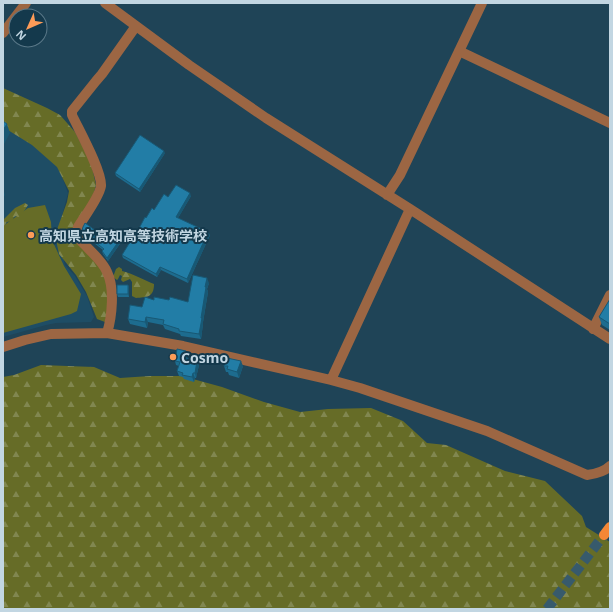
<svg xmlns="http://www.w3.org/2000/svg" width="613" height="612" viewBox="0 0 613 612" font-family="'Noto Sans','Noto Sans JP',sans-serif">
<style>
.built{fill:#1e4d65}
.green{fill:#666c27}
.forest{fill:url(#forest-firs)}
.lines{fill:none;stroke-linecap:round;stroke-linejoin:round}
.major-tunnel{stroke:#375a6c;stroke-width:10;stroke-dasharray:10 5;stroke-linecap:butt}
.minor{stroke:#9c6643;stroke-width:10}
.major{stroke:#f48735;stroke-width:10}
.wall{fill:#1d6c8f}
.shaded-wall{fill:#185874}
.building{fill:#227da6;stroke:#185874}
.poi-dot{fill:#fe9c58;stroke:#14394c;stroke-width:1.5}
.labels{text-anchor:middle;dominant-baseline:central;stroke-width:4;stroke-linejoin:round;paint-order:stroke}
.poi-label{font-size:14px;font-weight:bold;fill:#c2d6e2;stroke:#14394c;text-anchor:start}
</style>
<defs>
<pattern id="forest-firs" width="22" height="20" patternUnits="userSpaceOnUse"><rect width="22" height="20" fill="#666c27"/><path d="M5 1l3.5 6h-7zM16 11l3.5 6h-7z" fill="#818750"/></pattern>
</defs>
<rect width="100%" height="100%" fill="#1f4457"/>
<path class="built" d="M 3,122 L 46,154 L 58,166 L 68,193 L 59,227 L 59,242 L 65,265 L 75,276 L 87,296 L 94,317 L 91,322 L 56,323 L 46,325 L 3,337 Z"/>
<path class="green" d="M 45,205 L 51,222 L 52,240 L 64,266 L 81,294 L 77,311 L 71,314 L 3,333 L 3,226 L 28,208 Z"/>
<path class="forest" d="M 3,88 L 47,108 L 60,115 L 75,132 L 91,163 L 96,185 L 92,199 L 73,228 C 88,249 108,270 109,297 C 109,306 107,314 105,322 L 97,319 L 86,292 L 76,275 L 59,254 L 55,235 L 67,202 L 69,191 L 57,167 L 32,145 L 3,127 Z
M 25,203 L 28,205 L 21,216 L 18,217 L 16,216 L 14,217 L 12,221 L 7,222 L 3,227 L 3,220 L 15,208 Z
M 119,267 L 122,269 L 122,271 C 134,274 144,280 154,284 C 154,298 146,297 136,298 L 132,296 L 132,282 L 130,279 L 123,282 L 121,280 L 122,276 L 120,275 L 118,279 L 117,280 L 113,277 L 116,269 Z
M 41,365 L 94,367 L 120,378 L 150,376 L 182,376 L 222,387 L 264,402 L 300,412 L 328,409 L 371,408 L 403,421 L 427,443 L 446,445 L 505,471 L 545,481 L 582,516 L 586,527 L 610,542 L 610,609 L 3,609 L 3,377 L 14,375 Z"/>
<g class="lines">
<path class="major-tunnel" d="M 547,609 L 604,535"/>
<path class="minor" d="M 105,3 L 189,65 L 266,118 L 410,209 L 610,339
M 16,16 L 26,3
M 3,33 L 16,16
M 459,51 L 610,123
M 387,195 L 400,175 L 482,3
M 593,329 L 610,295
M 107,333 C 112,317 115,288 107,272 C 103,262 93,254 86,246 C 83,243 79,240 78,236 C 76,233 77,230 78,227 C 84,217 99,198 101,186 C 102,171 79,130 72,115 L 72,111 L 96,81 L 102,74 L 136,26
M 3,347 L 25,340 L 51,334 L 107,333 L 183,346 L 331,380 L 360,388 L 487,431 L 587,475 C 595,474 604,472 610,466
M 331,380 L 410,209"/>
<path class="major" d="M 604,535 L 610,527"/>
</g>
<path class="wall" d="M 165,153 L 140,192 L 116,176 L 115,173 Z
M 191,196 L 178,218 L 210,235 L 188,283 L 161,270 L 157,277 L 123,258 L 122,255 L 134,238 L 146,218 L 154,210 L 168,197 Z
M 82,230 L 110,241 L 123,235 L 124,238 L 108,261 L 103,254 L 102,251 L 103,250 L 86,237 Z
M 209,283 L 207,289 L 208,292 L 203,322 L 203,324 L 201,339 L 181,336 L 180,334 L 165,329 L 163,325 L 148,322 L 147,328 L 130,324 L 128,319 L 142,307 L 154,300 L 188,302 Z
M 128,285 L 129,288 L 129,297 L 118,297 L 117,294 Z
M 610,299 L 610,330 L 602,325 L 599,317 Z
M 188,355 L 187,358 L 197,361 L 199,365 L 196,378 L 195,378 L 194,382 L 184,379 L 183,377 L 179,376 L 177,371 L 179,366 L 176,365 L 175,361 Z
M 224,366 L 243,366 L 239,378 L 229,375 L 228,372 L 226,372 Z"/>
<path class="shaded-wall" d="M 7,124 L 10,133 L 4,144 L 3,142 L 3,130 Z
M 164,151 L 165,153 L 140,192 L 139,189 Z
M 3,189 L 5,195 L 3,198 Z
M 190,193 L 191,196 L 177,220 L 176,217 Z
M 208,232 L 210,235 L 188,283 L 187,279 Z
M 123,235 L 124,238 L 108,261 L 107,258 Z
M 160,267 L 161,270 L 157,277 L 156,274 Z
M 207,278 L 209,283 L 207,289 L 208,292 L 203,322 L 203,324 L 201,339 L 199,334 L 205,287 Z
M 128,285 L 129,288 L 129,297 L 128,294 Z
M 146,317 L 148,322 L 147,328 L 145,322 Z
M 186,351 L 188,355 L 186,362 L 185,358 Z
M 197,361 L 199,365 L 196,378 L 195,373 Z
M 241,361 L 243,366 L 239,378 L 237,372 Z
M 193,373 L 195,378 L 194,382 L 192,377 Z"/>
<path class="building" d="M 3,121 L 7,124 L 3,130 Z
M 140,135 L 164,151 L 139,189 L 115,173 Z
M 176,185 L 190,193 L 176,217 L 208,232 L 187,279 L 160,267 L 156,274 L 122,255 L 133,237 L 134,238 L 145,217 L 146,218 L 152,208 L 154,210 L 164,194 L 168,197 Z
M 85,223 L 110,241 L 118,231 L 123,235 L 107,258 L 102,251 L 104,249 L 85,234 L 82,230 L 83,227 Z
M 193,275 L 207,278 L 205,287 L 206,287 L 201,318 L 202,318 L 199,334 L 179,331 L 179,329 L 163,324 L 164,320 L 146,317 L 145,322 L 128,319 L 130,305 L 142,307 L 145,297 L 154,300 L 154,297 L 169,300 L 170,297 L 188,302 Z
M 117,285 L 128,285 L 128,294 L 117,294 Z
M 610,299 L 610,324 L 599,317 Z
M 177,349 L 186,351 L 185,358 L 197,361 L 195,373 L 193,373 L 192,377 L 182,375 L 183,373 L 177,371 L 180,362 L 175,361 Z
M 227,358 L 241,361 L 237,372 L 227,369 L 228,366 L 224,366 Z"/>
<g class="poi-dot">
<circle cx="31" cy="235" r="4"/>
<circle cx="173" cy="357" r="4"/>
</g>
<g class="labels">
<g class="poi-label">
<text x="39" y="235">高知県立高知高等技術学校</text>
<text x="181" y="357">Cosmo</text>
</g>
</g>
<rect width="613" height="612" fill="none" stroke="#c2d6e2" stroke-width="8"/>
<g transform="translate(28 28) rotate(225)"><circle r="19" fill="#14394c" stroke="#5a7888"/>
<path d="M0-3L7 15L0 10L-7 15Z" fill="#fe9c58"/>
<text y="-6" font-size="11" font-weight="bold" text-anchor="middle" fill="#c2d6e2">N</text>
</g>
</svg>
